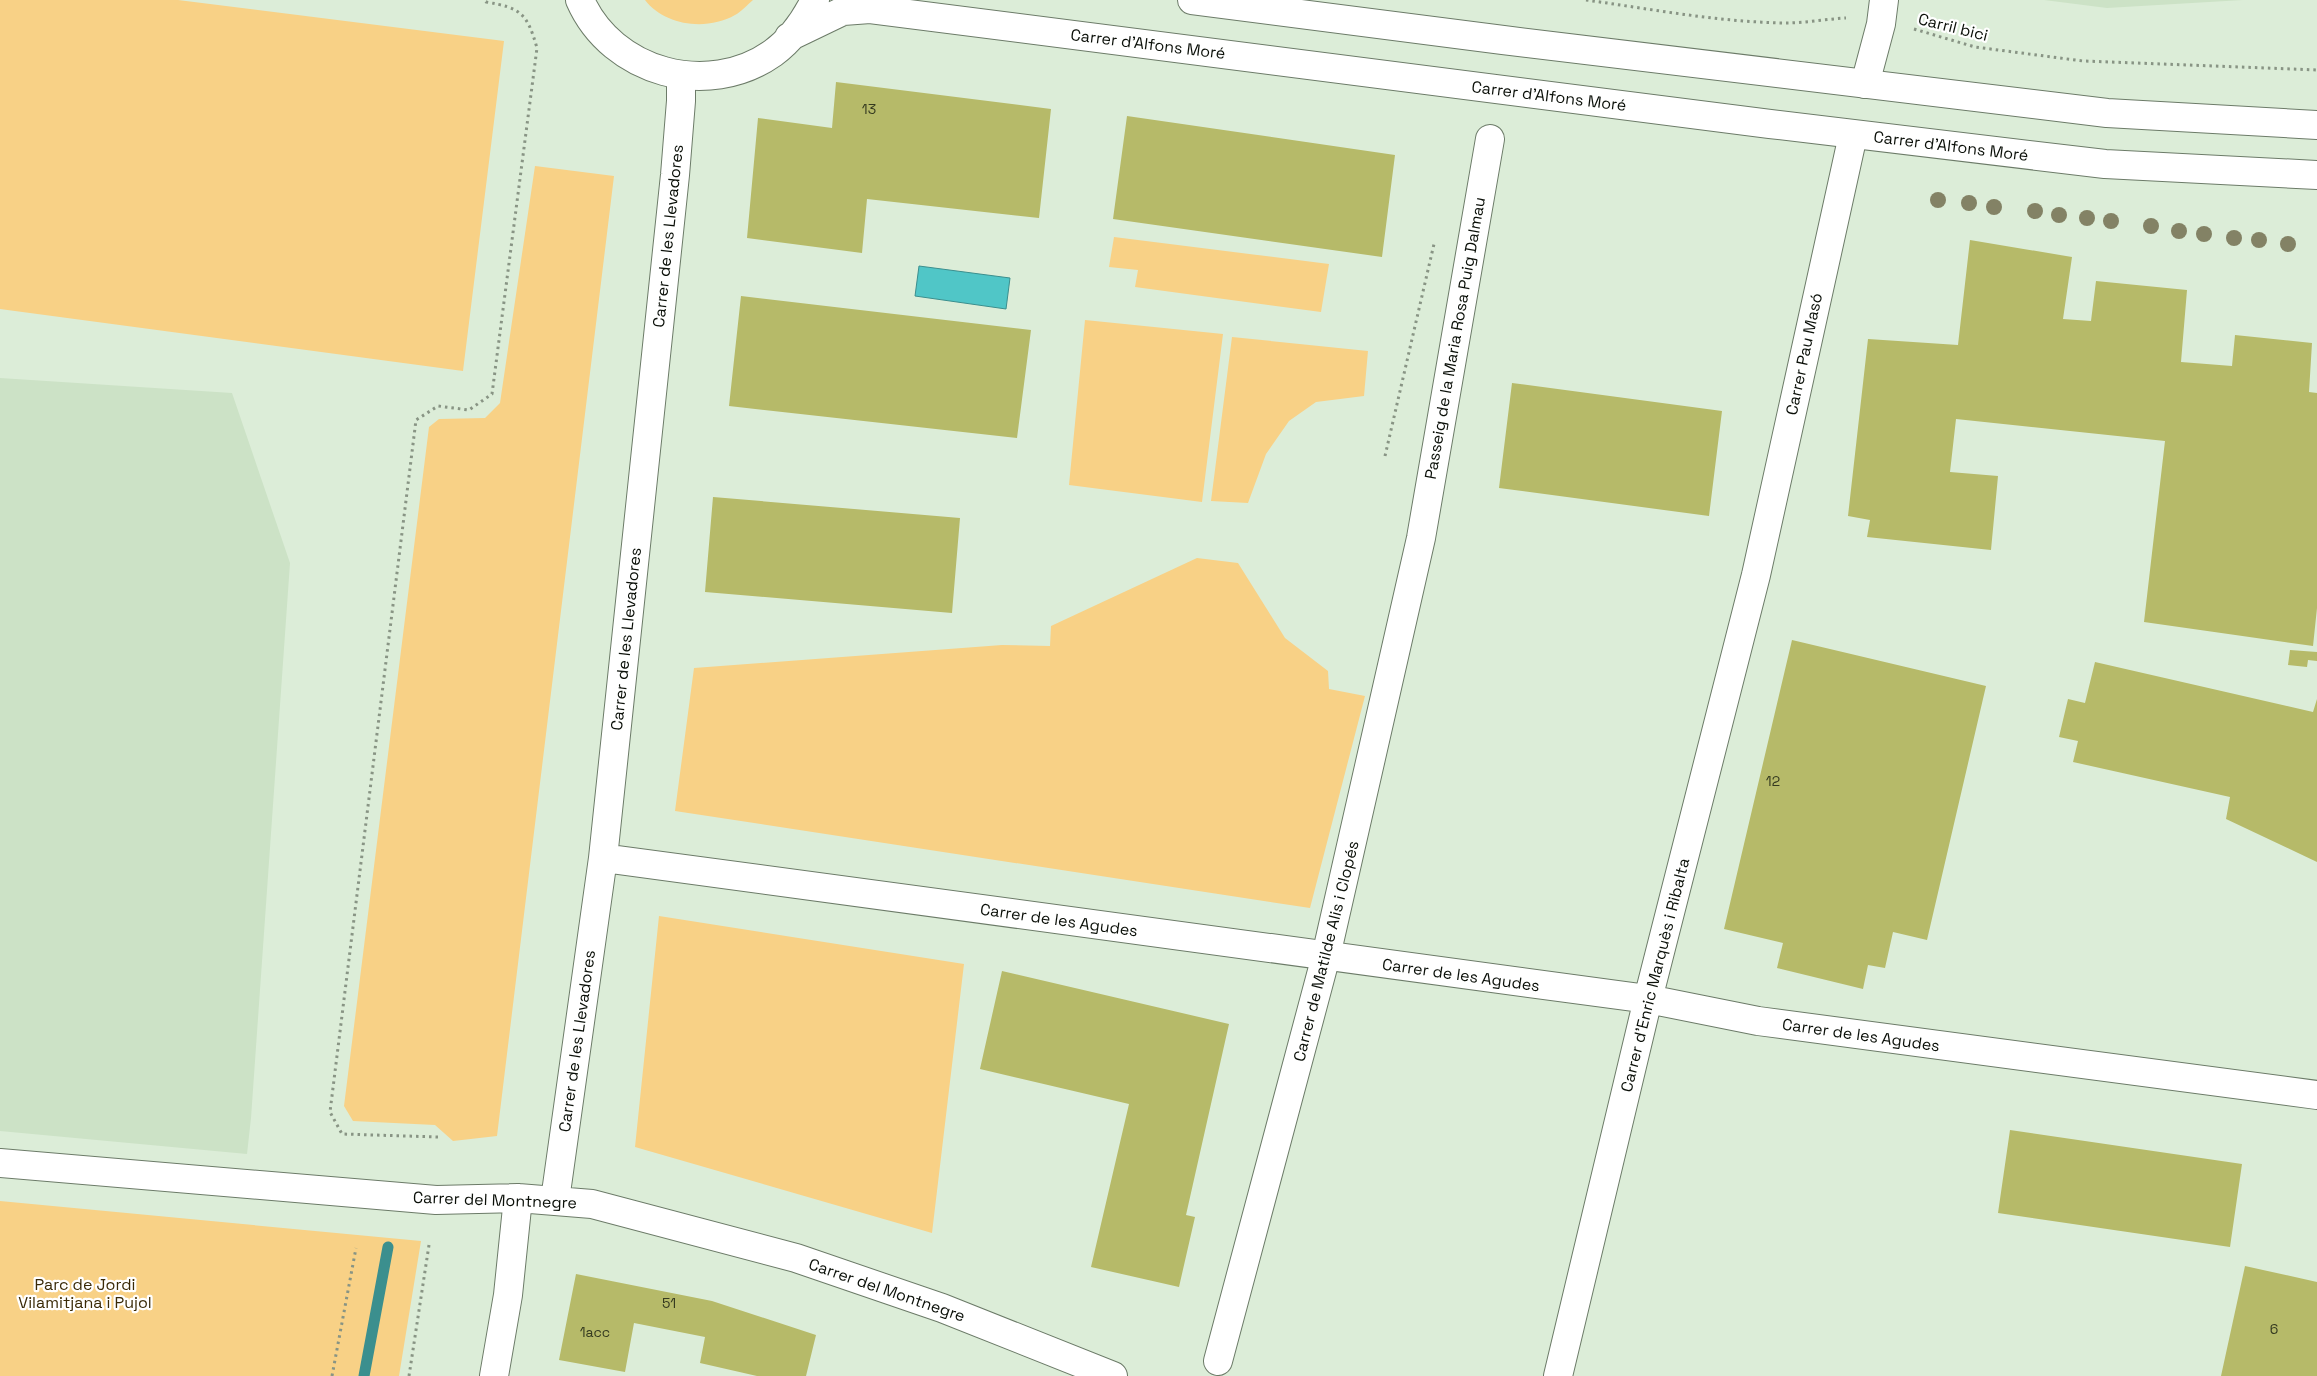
<svg xmlns="http://www.w3.org/2000/svg" width="2317" height="1376" viewBox="0 0 2317 1376" font-family="'Space Grotesk',sans-serif">
<style>
.built{fill:#cce2c6}
.green{fill:#f8d186}
.water{fill:#50c6c7;stroke:#3b8f8e}
.lines{fill:none;stroke-linecap:round;stroke-linejoin:round}
.stream{stroke:#3b8f8e;stroke-width:11}
.building{fill:#b6ba69}
.pedestrian-casing{stroke:#6c7b68;stroke-width:30}
.minor-casing{stroke:#6c7b68;stroke-width:30}
.tertiary-casing{stroke:#6c7b68;stroke-width:30}
.path{stroke:#889484;stroke-width:3;stroke-dasharray:2.5 4;stroke-linecap:butt}
.pedestrian{stroke:#fff;stroke-width:28}
.minor{stroke:#fff;stroke-width:28}
.tertiary{stroke:#fff;stroke-width:28}
.tree{fill:#838265}
.labels{text-anchor:middle;dominant-baseline:central;stroke-width:4.5;stroke-linejoin:round;paint-order:stroke}
.number-label{font-size:14px;fill:#353a20}
.street-label{font-size:16px;fill:#0a0f08;stroke:#fff}
.park-label{font-size:16px;fill:#3a2a07;stroke:#fff}
</style>
<rect width="100%" height="100%" fill="#dcedd8"/>
<path class="built" d="M 2044,0 L 2243,0 L 2107,8 Z
M 0,378 L 232,393 L 290,563 L 251,1118 L 247,1154 L 0,1131 Z"/>
<path class="green" d="M 0,0 L 178,0 L 504,41 L 463,371 L 0,309 Z
M 645,0 L 753,0 C 747,5 741,12 735,15 C 707,31 665,26 645,0 Z
M 535,166 L 614,176 L 497,1136 L 453,1141 L 435,1125 L 353,1121 L 344,1106 L 429,427 L 439,419 L 485,418 L 500,403 Z
M 1114,237 L 1329,264 L 1321,312 L 1135,287 L 1138,270 L 1109,267 Z
M 1085,320 L 1223,334 L 1202,502 L 1069,485 Z
M 1232,337 L 1368,351 L 1364,396 L 1316,402 L 1289,421 L 1266,454 L 1248,503 L 1211,501 Z
M 1197,558 L 1238,563 L 1285,638 L 1328,671 L 1329,689 L 1365,696 L 1310,908 L 675,811 L 694,668 L 1002,645 L 1050,646 L 1051,626 Z
M 659,916 L 964,964 L 932,1233 L 635,1147 Z
M 0,1201 L 421,1241 L 399,1376 L 0,1376 Z"/>
<path class="water" d="M 919,266 L 1010,278 L 1006,309 L 915,296 Z"/>
<g class="lines">
<path class="stream" d="M 364,1376 L 388,1247"/>
</g>
<path class="building" d="M 836,82 L 1051,109 L 1039,218 L 867,199 L 862,253 L 747,238 L 758,118 L 832,128 Z
M 1127,116 L 1395,155 L 1382,257 L 1113,219 Z
M 1970,240 L 2072,257 L 2063,319 L 2091,321 L 2096,281 L 2187,290 L 2181,362 L 2232,366 L 2235,335 L 2312,343 L 2309,392 L 2317,393 L 2317,608 L 2313,646 L 2144,622 L 2165,441 L 1956,419 L 1950,472 L 1998,476 L 1991,550 L 1867,537 L 1870,520 L 1848,516 L 1868,339 L 1958,345 Z
M 741,296 L 1031,330 L 1017,438 L 729,406 Z
M 1512,383 L 1722,411 L 1709,516 L 1499,488 Z
M 713,497 L 960,518 L 952,613 L 705,592 Z
M 1792,640 L 1986,686 L 1927,940 L 1893,932 L 1885,968 L 1868,965 L 1863,989 L 1777,968 L 1783,943 L 1724,929 Z
M 2290,650 L 2317,652 L 2317,661 L 2308,660 L 2307,667 L 2288,665 Z
M 2095,662 L 2313,712 L 2317,699 L 2317,862 L 2226,819 L 2230,797 L 2073,762 L 2078,741 L 2059,737 L 2068,699 L 2085,703 Z
M 1002,971 L 1229,1024 L 1186,1215 L 1195,1217 L 1179,1287 L 1091,1267 L 1129,1104 L 980,1069 Z
M 2010,1130 L 2242,1164 L 2230,1247 L 1998,1213 Z
M 2245,1266 L 2317,1282 L 2317,1376 L 2221,1376 Z
M 576,1274 L 712,1301 L 816,1335 L 806,1376 L 757,1376 L 700,1363 L 705,1337 L 634,1323 L 625,1372 L 559,1360 Z"/>
<g class="lines">
<g class="pedestrian-casing">
<path id="pedestrian" d="M 1218,1361 L 1326,956 L 1421,538 L 1490,139"/>
</g>
<g class="minor-casing">
<path id="minor" d="M 1865,84 L 1881,24 L 1884,0
M 603,858 L 1648,999 L 1758,1021 L 2317,1095
M 0,1163 L 436,1200 L 518,1198 L 592,1204 L 796,1258 L 942,1308 L 1113,1376
M 555,1200 L 603,858 L 675,175 L 681,101 L 681,76
M 494,1376 L 508,1295 L 518,1198
M 1558,1376 L 1648,999 L 1756,575 L 1853,135"/>
</g>
<g class="tertiary-casing">
<path id="tertiary" d="M 580,0 C 612,73 708,99 773,53 C 791,40 805,20 815,0
M 1192,0 L 1503,40 L 2107,113 L 2317,125
M 789,37 L 843,11 L 870,9 L 1770,124 L 2105,164 L 2317,175"/>
</g>
<path class="path" d="M 1586,0 C 1651,9 1718,22 1785,23 C 1805,23 1826,19 1846,18
M 1914,29 L 1975,47 L 2083,61 L 2317,70
M 1385,456 L 1434,244
M 438,1137 L 342,1134 L 330,1112 L 416,420 L 438,406 L 469,410 L 492,394 L 537,48 C 527,13 521,8 486,2 L 484,0
M 332,1376 L 356,1248
M 409,1376 L 429,1245"/>
<use href="#pedestrian" class="pedestrian"/>
<use href="#minor" class="minor"/>
<use href="#tertiary" class="tertiary"/>
</g>
<g class="tree">
<circle cx="1938" cy="200" r="8"/>
<circle cx="1969" cy="203" r="8"/>
<circle cx="1994" cy="207" r="8"/>
<circle cx="2035" cy="211" r="8"/>
<circle cx="2059" cy="215" r="8"/>
<circle cx="2087" cy="218" r="8"/>
<circle cx="2111" cy="221" r="8"/>
<circle cx="2151" cy="226" r="8"/>
<circle cx="2179" cy="231" r="8"/>
<circle cx="2204" cy="234" r="8"/>
<circle cx="2234" cy="238" r="8"/>
<circle cx="2259" cy="240" r="8"/>
<circle cx="2288" cy="244" r="8"/>
</g>
<g class="labels">
<g class="number-label">
<text x="869" y="109">13</text>
<text x="1773" y="781">12</text>
<text x="669" y="1303">51</text>
<text x="2274" y="1329">6</text>
<text x="595" y="1332">1acc</text>
</g>
<g class="street-label">
<text transform="translate(1953 27) rotate(14)">Carril bici</text>
<text transform="translate(1148 44) rotate(7)">Carrer d'Alfons Moré</text>
<text transform="translate(1549 96) rotate(7)">Carrer d'Alfons Moré</text>
<text transform="translate(1951 146) rotate(7)">Carrer d'Alfons Moré</text>
<text transform="translate(668 236) rotate(-84)">Carrer de les Llevadores</text>
<text transform="translate(1455 338) rotate(-80)">Passeig de la Maria Rosa Puig Dalmau</text>
<text transform="translate(1804 354) rotate(-78)">Carrer Pau Masó</text>
<text transform="translate(626 639) rotate(-84)">Carrer de les Llevadores</text>
<text transform="translate(1059 920) rotate(8)">Carrer de les Agudes</text>
<text transform="translate(1326 951) rotate(-76)">Carrer de Matilde Alis i Clopés</text>
<text transform="translate(1461 975) rotate(8)">Carrer de les Agudes</text>
<text transform="translate(1655 975) rotate(-76)">Carrer d'Enric Marquès i Ribalta</text>
<text transform="translate(1861 1035) rotate(8)">Carrer de les Agudes</text>
<text transform="translate(577 1041) rotate(-82)">Carrer de les Llevadores</text>
<text transform="translate(495 1200) rotate(2)">Carrer del Montnegre</text>
<text transform="translate(887 1290) rotate(19)">Carrer del Montnegre</text>
</g>
<g class="park-label">
<text x="85" y="1284">Parc de Jordi<tspan x="85" dy="18">Vilamitjana i Pujol</tspan></text>
</g>
</g>
</svg>
